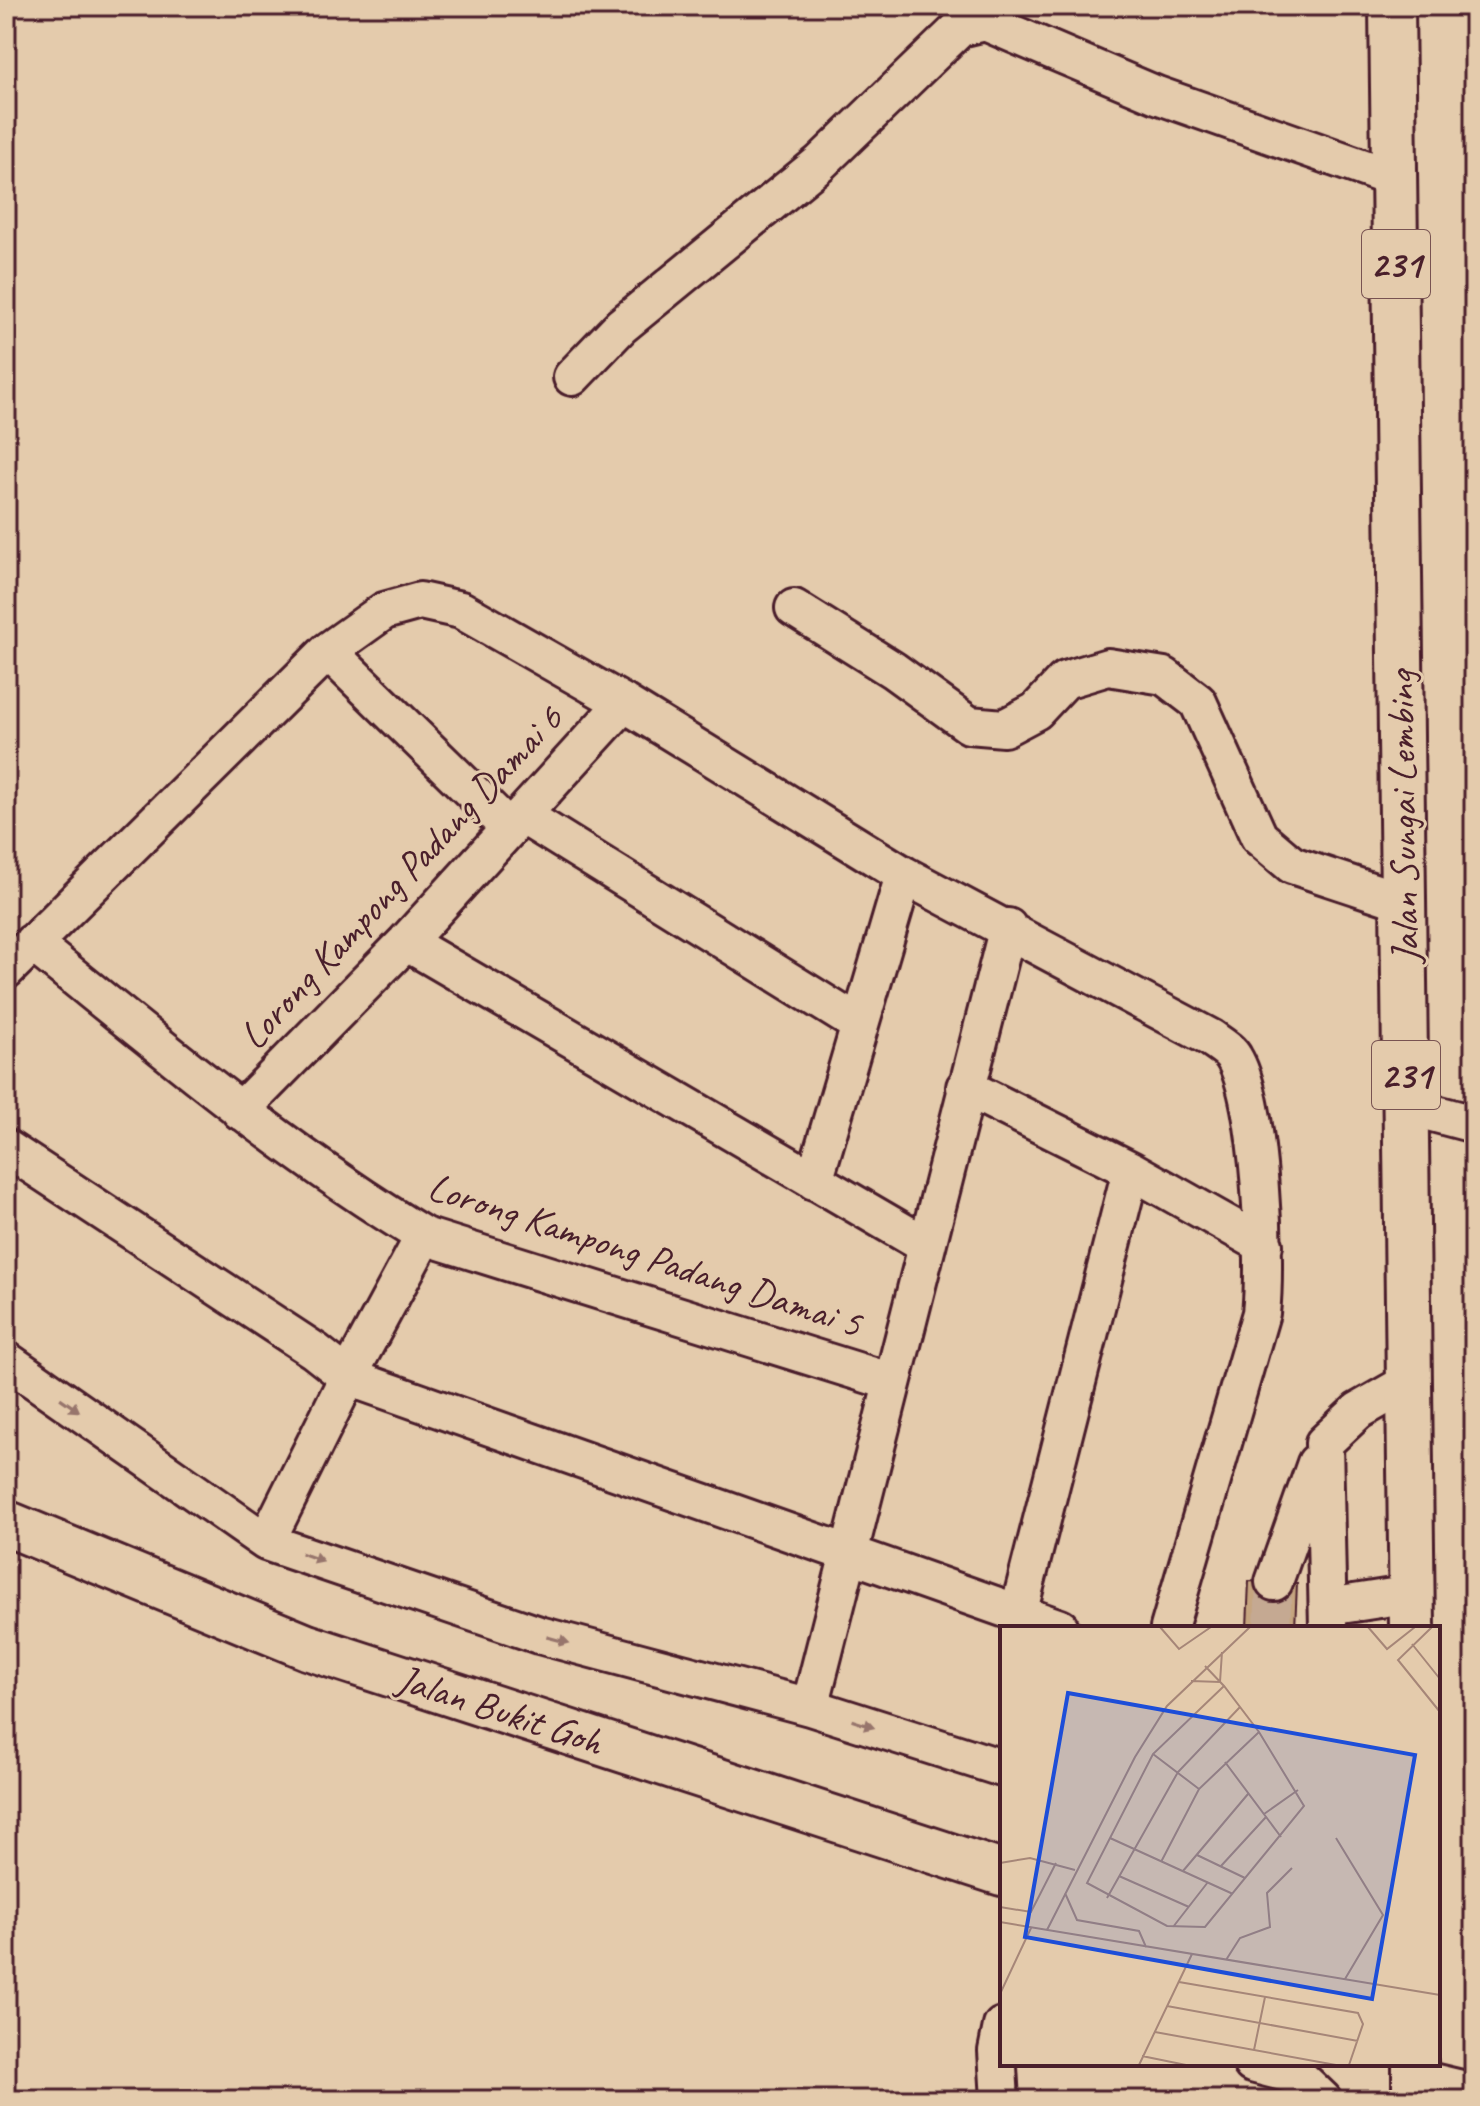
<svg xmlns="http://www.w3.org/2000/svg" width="1480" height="2106" viewBox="0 0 1480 2106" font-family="Caveat,sans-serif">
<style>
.building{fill:#c6a57f;stroke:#4a1f2b;stroke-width:2}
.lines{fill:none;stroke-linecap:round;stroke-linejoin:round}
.minor-tunnel{stroke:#c5a992;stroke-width:36;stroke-dasharray:36 18;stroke-linecap:butt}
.minor-casing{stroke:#4a1f2b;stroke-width:42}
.major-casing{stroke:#4a1f2b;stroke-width:50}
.minor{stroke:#e4cbac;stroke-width:36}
.major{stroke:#e4cbac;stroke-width:44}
.oneway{fill:#97756c}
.labels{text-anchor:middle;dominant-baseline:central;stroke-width:6;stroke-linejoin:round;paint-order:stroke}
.shield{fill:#e4cbac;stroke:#785352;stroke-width:2}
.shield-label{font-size:38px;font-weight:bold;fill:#4a1f2b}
.street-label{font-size:40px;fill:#4a1f2b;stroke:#e4cbac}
.inset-road{fill:none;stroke:#a68678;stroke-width:2}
.view{fill:#1d4ed8;fill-opacity:0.15;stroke:#1d4ed8;stroke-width:4}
.inset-edge{fill:none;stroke:#4a1f2b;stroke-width:4}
</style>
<rect width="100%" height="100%" fill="#e4cbac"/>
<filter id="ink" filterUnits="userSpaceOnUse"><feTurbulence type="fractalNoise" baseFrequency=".0125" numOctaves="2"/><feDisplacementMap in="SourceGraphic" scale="16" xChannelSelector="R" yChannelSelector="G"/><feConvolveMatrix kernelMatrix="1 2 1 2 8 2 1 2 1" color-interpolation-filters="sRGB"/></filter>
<g filter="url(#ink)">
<path class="building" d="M 1249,1581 L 1297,1584 L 1295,1628 L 1247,1628 Z"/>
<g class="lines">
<path class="minor-tunnel" d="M 1272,1628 L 1274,1582"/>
<g class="minor-casing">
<path id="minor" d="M 572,377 L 621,326 L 820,163 L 960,28 L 985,22 L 1157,95 L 1395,179
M 794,608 L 893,670 L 969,725 L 1004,728 L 1036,711 L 1065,680 L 1108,667 L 1164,676 L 1198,702 L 1259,837 L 1292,865 L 1404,902
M 328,651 L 508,827
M 522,815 L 858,1024
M 406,942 L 927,1246
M 32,943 C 159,1045 284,1152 424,1236 L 892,1382
M 6,970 L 328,651 L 384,611 L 420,601 L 461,610 L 624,703 L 904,875 L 1211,1038 C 1219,1044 1230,1050 1234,1058 C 1260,1100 1267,1262 1261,1313 L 1169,1628
M 965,1087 L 1131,1170 L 1264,1245
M 1406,1106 L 1474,1124
M 240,1111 L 406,942 L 624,703
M 6,1148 L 315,1351 L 348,1377 L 1060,1628
M 814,1181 L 904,875
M 6,1360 L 266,1542 L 539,1635 L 810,1707 L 1002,1768
M 266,1542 L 348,1377 L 424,1236
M 1274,1582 L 1316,1463
M 1328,1607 L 1412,1594
M 1018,1614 L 1131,1170
M 1328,1628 L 1324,1443 L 1358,1411 L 1409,1382
M 810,1707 L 1008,927
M 1252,2064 L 1298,2076 L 1323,2100
M 1415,2078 L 1474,2092
M 1000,2100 L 997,2051 L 1002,2026"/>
</g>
<g class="major-casing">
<path id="major" d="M 1392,6 L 1412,1628
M 6,1523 L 307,1647 L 1002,1873
M 1415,2100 L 1415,2064"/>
</g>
<use href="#minor" class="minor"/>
<use href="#major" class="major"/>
</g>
<defs><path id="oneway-solid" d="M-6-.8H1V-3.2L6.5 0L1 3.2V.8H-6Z" transform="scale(2)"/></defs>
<g class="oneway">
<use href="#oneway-solid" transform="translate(70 1405) rotate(35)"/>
<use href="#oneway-solid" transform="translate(312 1557) rotate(19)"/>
<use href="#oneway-solid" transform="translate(558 1640) rotate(15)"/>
<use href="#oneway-solid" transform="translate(863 1724) rotate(18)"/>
</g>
</g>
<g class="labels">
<g class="shield">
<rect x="1362" y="230" width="68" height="68" rx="6"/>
<rect x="1372" y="1041" width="68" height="68" rx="6"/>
</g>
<g class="shield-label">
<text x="1396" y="264">231</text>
<text x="1406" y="1075">231</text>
</g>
<g class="street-label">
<text transform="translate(1403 817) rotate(-91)">Jalan Sungai Lembing</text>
<text transform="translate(401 877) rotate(-47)">Lorong Kampong Padang Damai 6</text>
<text transform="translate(645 1255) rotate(18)">Lorong Kampong Padang Damai 5</text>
<text transform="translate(500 1710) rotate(18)">Jalan Bukit Goh</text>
</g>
</g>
<g transform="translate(1000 1626)">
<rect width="440" height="440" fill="#e4cbac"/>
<path class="inset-road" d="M 160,1 L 179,23 L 211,1M 368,1 L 387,23 L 415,1M 432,1 L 398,34 L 440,86M 412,18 L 440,53M 205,40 L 224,60 L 259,106 L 304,180 L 205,301 L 167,300 L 87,257 L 153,128 L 224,60M 191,55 L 220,56 L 222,26M 153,128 L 199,163M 225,136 L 281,211M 264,188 L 298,164M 110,212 L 233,268M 336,212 L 383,289 L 345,353M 197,229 L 245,252M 161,236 L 199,163 L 259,106M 0,237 L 30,232 L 75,244M 221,240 L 266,191M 183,245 L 248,168M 119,250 L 189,281M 65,267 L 77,294 L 139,305 L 146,321M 107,272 L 178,146 L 240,81M 0,281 L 31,286 L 56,237M 0,296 L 440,369M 173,301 L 208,256M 47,304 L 135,131 L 167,80 L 250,1M 226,334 L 240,312 L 270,301 L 267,267 L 292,242M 179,356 L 358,387 L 363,398 L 349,439M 0,368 L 31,302M 167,380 L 358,415M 155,406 L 336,439M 254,424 L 265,371M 142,430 L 186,439M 139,439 L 192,328"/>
<path class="view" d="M 68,67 L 415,129 L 372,373 L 25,311 Z"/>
<rect width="440" height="440" class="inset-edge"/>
</g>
<rect width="1480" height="2106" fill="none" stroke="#e4cbac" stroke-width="32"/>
<rect x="16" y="16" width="1448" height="2074" fill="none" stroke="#4a1f2b" stroke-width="3" filter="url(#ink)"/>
</svg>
